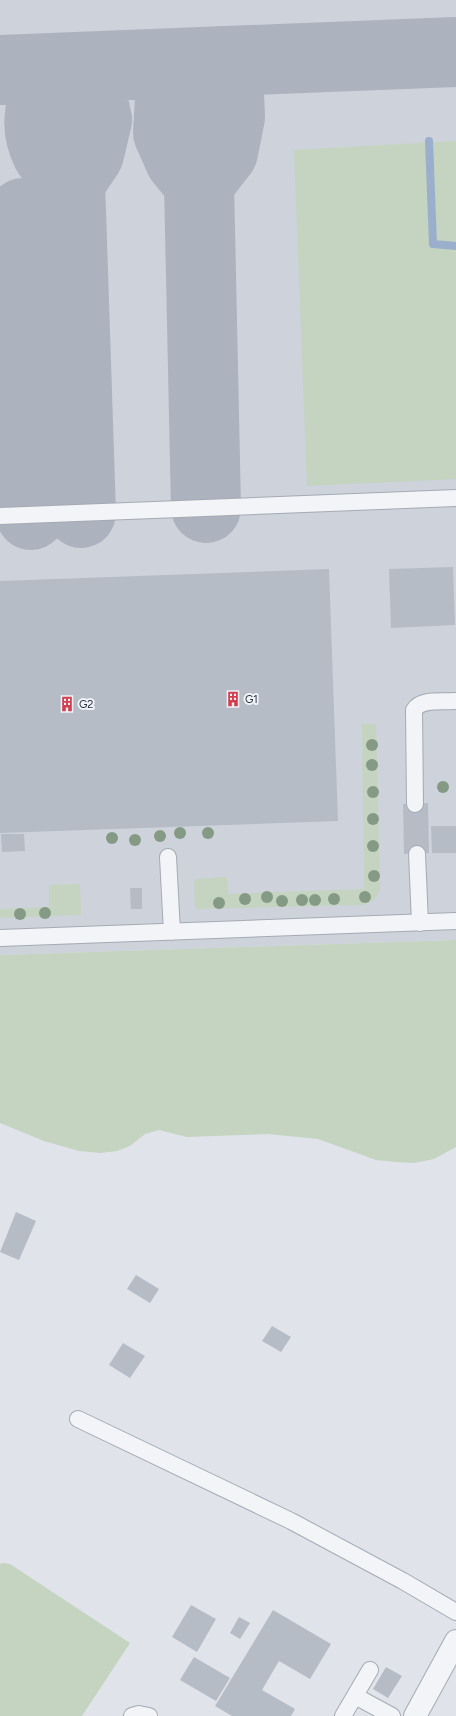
<svg xmlns="http://www.w3.org/2000/svg" width="456" height="1716" viewBox="0 0 456 1716" font-family="Figtree,sans-serif">
<style>
.built{fill:#cdd2db}
.green{fill:#c4d4c0}
.lines{fill:none;stroke-linecap:round;stroke-linejoin:round}
.stream{stroke:#99afcb;stroke-width:8}
.taxiway{stroke:#acb2be;stroke-width:70}
.building{fill:#b6bcc6}
.lane-casing{stroke:#a5aab3;stroke-width:18}
.street-casing{stroke:#a5aab3;stroke-width:24}
.lane{stroke:#f2f4f7;stroke-width:16}
.street{stroke:#f2f4f7;stroke-width:22}
.tree{fill:#859a85}
.labels{text-anchor:middle;dominant-baseline:central;stroke-width:4;stroke-linejoin:round;paint-order:stroke}
.poi-label{font-size:11px;fill:#283041;stroke:#eff2f7;text-anchor:start}
</style>
<rect width="100%" height="100%" fill="#e0e3e9"/>
<path class="built" d="M 0,0 L 456,0 L 456,940 L 0,955 Z"/>
<path class="green" d="M 456,141 L 456,479 L 307,486 L 294,150 Z
M 362,724 L 376,724 L 380,890 L 374,900 L 363,905 L 196,909 L 195,906 L 194,882 L 196,879 L 227,877 L 228,894 L 364,889 Z
M 80,884 L 81,915 L 0,918 L 0,909 L 49,907 L 49,885 Z
M 456,940 L 456,1147 L 434,1159 L 414,1163 L 396,1162 L 376,1160 L 318,1139 L 268,1134 L 187,1137 L 159,1130 L 145,1134 L 130,1146 L 117,1151 L 101,1153 L 79,1151 L 44,1141 L 0,1123 L 0,955 Z
M 3,1563 L 10,1564 L 130,1643 L 82,1716 L 0,1716 L 0,1564 Z"/>
<g class="lines">
<path class="stream" d="M 429,141 L 433,244 L 456,246"/>
<path class="taxiway" d="M 181,63 L 170,99 L 168,133 L 180,160 L 199,183 L 223,152 L 230,117 L 229,93 L 219,61
M 56,68 C 43,97 31,122 47,153 C 53,163 63,173 70,182 L 89,154 L 97,120 L 92,96 L 79,67
M 0,70 L 456,52
M 70,182 L 81,513
M 199,183 L 206,508
M 23,213 L 31,515"/>
</g>
<path class="building" d="M 453,567 L 455,625 L 391,628 L 389,569 Z
M 329,569 L 338,821 L 0,833 L 0,581 Z
M 428,803 L 429,853 L 404,854 L 403,804 Z
M 431,826 L 456,826 L 456,853 L 432,853 Z
M 1,834 L 24,834 L 25,851 L 2,852 Z
M 130,888 L 142,888 L 142,909 L 131,909 Z
M 16,1212 L 36,1221 L 19,1260 L 0,1252 Z
M 136,1275 L 159,1289 L 150,1303 L 127,1289 Z
M 272,1326 L 291,1337 L 281,1352 L 262,1341 Z
M 123,1343 L 145,1356 L 130,1378 L 109,1365 Z
M 191,1605 L 216,1619 L 197,1652 L 172,1637 Z
M 273,1610 L 331,1644 L 310,1679 L 279,1661 L 262,1690 L 295,1709 L 291,1716 L 232,1716 L 215,1706 Z
M 239,1617 L 250,1623 L 240,1639 L 230,1633 Z
M 194,1657 L 230,1678 L 216,1701 L 180,1680 Z
M 386,1667 L 402,1676 L 388,1698 L 373,1689 Z"/>
<g class="lines">
<g class="lane-casing">
<path id="lane" d="M 0,516 L 456,498
M 415,804 L 414,710 C 421,698 443,702 456,701
M 417,854 L 420,923
M 168,857 L 172,932
M 0,938 L 456,921
M 78,1419 L 291,1521 L 403,1581 L 456,1612
M 355,1696 L 392,1716
M 132,1716 L 139,1714 L 149,1716
M 343,1716 L 370,1670"/>
</g>
<g class="street-casing">
<path id="street" d="M 415,1716 L 456,1641"/>
</g>
<use href="#lane" class="lane"/>
<use href="#street" class="street"/>
</g>
<g class="tree">
<circle cx="372" cy="745" r="6"/>
<circle cx="372" cy="765" r="6"/>
<circle cx="443" cy="787" r="6"/>
<circle cx="373" cy="792" r="6"/>
<circle cx="373" cy="819" r="6"/>
<circle cx="180" cy="833" r="6"/>
<circle cx="208" cy="833" r="6"/>
<circle cx="160" cy="836" r="6"/>
<circle cx="112" cy="838" r="6"/>
<circle cx="135" cy="840" r="6"/>
<circle cx="373" cy="846" r="6"/>
<circle cx="374" cy="876" r="6"/>
<circle cx="267" cy="897" r="6"/>
<circle cx="365" cy="897" r="6"/>
<circle cx="245" cy="899" r="6"/>
<circle cx="334" cy="899" r="6"/>
<circle cx="302" cy="900" r="6"/>
<circle cx="315" cy="900" r="6"/>
<circle cx="282" cy="901" r="6"/>
<circle cx="219" cy="903" r="6"/>
<circle cx="45" cy="913" r="6"/>
<circle cx="20" cy="914" r="6"/>
</g>
<defs>
<g id="building-bare" transform="scale(1.2)"><path d="M-4-6H4V6H1V3H-1V6H-4ZM-2.5-4.3h1.7v1.8h-1.7ZM.8-4.3h1.7v1.8H.8ZM-2.5-1h1.7V.8h-1.7ZM.8-1h1.7V.8H.8Z" fill="#d33f4f" stroke="#eff2f7" stroke-width="2.5" paint-order="stroke"/></g>
</defs>
<g fill-rule="evenodd">
<use href="#building-bare" x="233" y="699"/>
<use href="#building-bare" x="67" y="704"/>
</g>
<g class="labels">
<g class="poi-label">
<text x="245" y="699">G1</text>
<text x="79" y="704">G2</text>
</g>
</g>
</svg>
